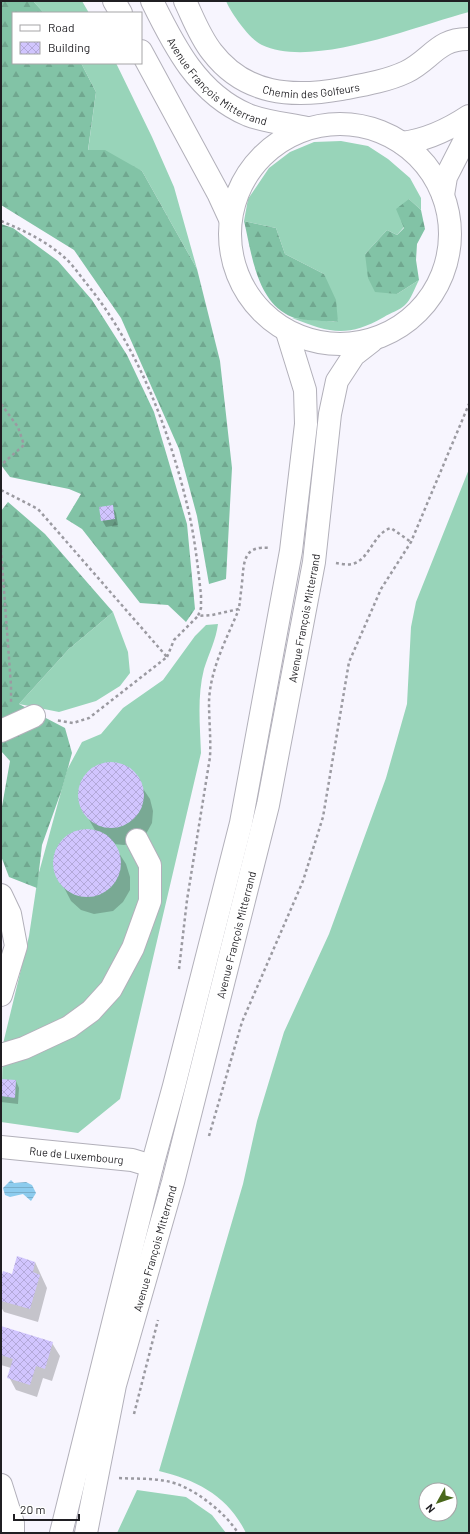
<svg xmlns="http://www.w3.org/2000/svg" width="470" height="1534" viewBox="0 0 470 1534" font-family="Barlow,sans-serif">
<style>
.grass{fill:#98d4b9;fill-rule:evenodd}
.forest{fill:url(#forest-firs)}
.water{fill:url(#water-rules)}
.shadow{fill:#0003}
.building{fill:url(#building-cross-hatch)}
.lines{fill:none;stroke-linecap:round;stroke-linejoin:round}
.minor-casing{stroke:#b2b0ba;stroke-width:24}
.major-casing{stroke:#b2b0ba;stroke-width:24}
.path{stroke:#9b9aa1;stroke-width:2.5;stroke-dasharray:3 3;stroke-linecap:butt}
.minor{stroke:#fff;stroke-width:22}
.major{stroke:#fff;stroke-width:22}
.labels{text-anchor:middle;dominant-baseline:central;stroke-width:3.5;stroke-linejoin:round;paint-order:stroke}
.street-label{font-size:11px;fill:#201f23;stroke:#fff}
</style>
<defs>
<pattern id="forest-firs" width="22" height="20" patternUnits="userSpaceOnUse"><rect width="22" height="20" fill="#82c3a6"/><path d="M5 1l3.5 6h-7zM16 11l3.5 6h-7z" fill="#70a78f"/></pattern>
<pattern id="water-rules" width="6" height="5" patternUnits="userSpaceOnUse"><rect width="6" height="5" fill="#8dccee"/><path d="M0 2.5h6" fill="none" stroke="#79afcc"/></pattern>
<pattern id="building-cross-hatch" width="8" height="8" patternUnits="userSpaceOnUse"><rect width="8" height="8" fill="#d1c5fe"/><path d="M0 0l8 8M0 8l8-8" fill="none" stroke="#b3a9d9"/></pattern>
</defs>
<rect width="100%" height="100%" fill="#f7f5fe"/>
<path class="grass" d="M 33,1 L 82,1 L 89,13 L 44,13 Z
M 226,1 L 469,1 L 469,12 C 415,26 313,69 262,45 C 250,40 231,13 226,1 Z
M 81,63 L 116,63 L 152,137 L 174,187 L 197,269 L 142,171 L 88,151 L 96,92 Z
M 341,141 L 368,146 L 388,159 L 410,178 L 421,198 L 421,210 L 409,199 L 404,227 L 397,235 L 387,230 L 365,254 L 397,294 L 419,280 C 415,287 411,300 405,305 C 400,310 390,313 384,317 C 347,338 330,333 292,318 L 338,322 L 324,274 L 285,254 L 276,228 L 244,221 L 248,199 L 269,168 L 290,152 L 314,142 Z
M 469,469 L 469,1533 L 246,1533 C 228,1496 197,1480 159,1471 L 243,1184 L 257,1121 L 284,1032 L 329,934 L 386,778 L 407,704 L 411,627 L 416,602 ZM 426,1490 L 450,1490 L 450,1514 L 426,1514 Z
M 113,612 L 128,652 L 130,673 L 120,686 L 96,701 L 59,712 L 19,704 L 69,649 Z
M 218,624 C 216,640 209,653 204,669 C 197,696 200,726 201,753 L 120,1099 L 78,1133 L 1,1122 L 3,1044 L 29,936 L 38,876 L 67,770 L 82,742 L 101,734 L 123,708 L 163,680 L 195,636 L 206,625 Z
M 137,1490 L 186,1497 L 212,1515 L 226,1533 L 117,1533 Z"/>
<path class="forest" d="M 1,1 L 33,1 L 44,13 L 13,13 L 13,63 L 81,63 L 96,92 L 88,150 L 105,150 L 142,171 L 197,269 L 220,361 L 232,468 L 226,579 L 209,584 L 197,516 L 179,449 L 121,318 L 74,250 L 1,205 Z
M 409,199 L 421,210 L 425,229 L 417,244 L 416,260 L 419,280 L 397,294 L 375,292 L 368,278 L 365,254 L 387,230 L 397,235 L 404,228 L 396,209 Z
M 244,221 L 276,228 L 285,254 L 324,274 L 336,300 L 338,322 C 328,321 301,321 292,317 C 256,302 252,254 244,221 Z
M 1,224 L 13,228 L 58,261 L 92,300 L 127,355 L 154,412 L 187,524 L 195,609 L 186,622 L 168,605 L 140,603 L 82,529 L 66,519 L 81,494 L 69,489 L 10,477 L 1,465 Z
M 8,502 L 45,534 L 113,612 L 69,649 L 19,704 L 65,728 L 72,753 L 62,789 L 42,845 L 37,888 L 9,877 L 1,856 L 1,812 L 10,761 L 1,751 L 1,511 Z"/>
<path class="water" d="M 11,1180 L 14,1183 L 26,1182 L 32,1185 L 36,1193 L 31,1201 L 23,1194 L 10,1197 L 5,1195 L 3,1188 Z"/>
<path class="shadow" d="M 112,506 L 116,513 L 118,525 L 106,527 L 102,520 Z
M 108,763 L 120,765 L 131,771 L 150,799 L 153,811 L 152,823 L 146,834 L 136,842 L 124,845 L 113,844 L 126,864 L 130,877 L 130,890 L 123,902 L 113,911 L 94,914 L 81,910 L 71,901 L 55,870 L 54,857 L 59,845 L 68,835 L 81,830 L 95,830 L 83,809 L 79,797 L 81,785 L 86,774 L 96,767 Z
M 1,1080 L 16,1081 L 19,1088 L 18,1104 L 1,1102 Z
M 35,1262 L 47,1288 L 38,1322 L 4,1312 L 1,1307 L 1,1282 Z
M 1,1330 L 52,1343 L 60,1356 L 52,1381 L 43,1378 L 37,1397 L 16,1390 L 9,1377 L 11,1368 L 1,1365 Z"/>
<path class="building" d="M 113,505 L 115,519 L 101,521 L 99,507 Z
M78 795a33 33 0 1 1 66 0a33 33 0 1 1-66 0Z
M53 863a34 34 0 1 1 68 0a34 34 0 1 1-68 0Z
M 1,1079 L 16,1080 L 15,1098 L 1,1096 Z
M 17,1256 L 35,1262 L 33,1272 L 40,1275 L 30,1309 L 1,1301 L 1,1278 L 3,1271 L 12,1274 Z
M 1,1326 L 53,1342 L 45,1369 L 36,1366 L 30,1385 L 7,1378 L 13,1359 L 1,1355 Z"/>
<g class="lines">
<g class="minor-casing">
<g id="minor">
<path id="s1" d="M 185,1 C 193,18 200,37 212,52 C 245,95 292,98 342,89 C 363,85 387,81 406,72 C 431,60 438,38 469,39"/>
<path d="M 402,143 C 427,140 448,130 469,116"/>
<path d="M 443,195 L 446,177 L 469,132"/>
<path d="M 1,731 L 34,716"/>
<path d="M 1,895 L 10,914 L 16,946 L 1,995"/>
<path d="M 1,1055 L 24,1048 L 69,1027 L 91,1011 L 111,989 L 133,948 L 150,901 L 150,865 L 137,840"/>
<path id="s2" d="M 1,1147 L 132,1160 L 152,1166"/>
<path d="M 1,1485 L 13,1523 L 13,1533"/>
</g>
</g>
<g class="major-casing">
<g id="major">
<path d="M 114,1 L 121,13"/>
<path id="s3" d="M 152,1 C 174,46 198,94 248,115 C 266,122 288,124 307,128"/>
<path d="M 141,51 L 218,193 L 230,219"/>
<circle cx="340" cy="234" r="110"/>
<path d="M 61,1533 L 152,1166 L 174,1086 L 241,823 L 291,551 L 306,424 L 305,390 L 287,332"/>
<path id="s4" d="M 86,1533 L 115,1385 L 173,1182 L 268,805 L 314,562 L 330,414 L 337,381 L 354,355 L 372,341"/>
</g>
</g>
<path class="path" d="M 1,221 C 23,230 46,241 64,257 C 72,264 79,274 86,283 C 138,346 171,434 189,513 C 195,540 198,568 201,595 L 201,608 L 198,616 L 212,615 L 239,609 C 240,600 241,592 242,583 C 244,562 243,545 270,548
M 1,404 L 18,427 L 24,445 L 1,465
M 1,490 L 38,509 L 167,657 L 89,718 L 73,723 L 55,720
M 1,549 L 11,686 L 11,702
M 336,563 C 341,564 348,565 352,564 C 370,560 373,533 391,528 L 411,542
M 167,657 L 174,640 L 198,616
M 179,969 L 187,900 L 210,757 C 211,738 209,720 209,702 C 210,669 227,638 239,609
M 209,1136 L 242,1022 L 303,881 L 323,817 L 349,662 L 381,589 L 411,542 L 469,404
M 134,1414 L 158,1320
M 119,1478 C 135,1479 151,1478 166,1481 C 191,1485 225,1512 238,1533"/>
<use href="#minor" class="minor"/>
<use href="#major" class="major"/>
</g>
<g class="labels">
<g class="street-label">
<text stroke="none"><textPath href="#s3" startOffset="107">Avenue François Mitterrand</textPath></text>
<text stroke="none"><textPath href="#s1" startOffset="170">Chemin des Golfeurs</textPath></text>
<text stroke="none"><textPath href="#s4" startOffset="941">Avenue François Mitterrand</textPath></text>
<text stroke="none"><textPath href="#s4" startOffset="617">Avenue François Mitterrand</textPath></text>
<text stroke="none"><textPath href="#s2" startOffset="76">Rue de Luxembourg</textPath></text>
<text stroke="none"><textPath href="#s4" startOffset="293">Avenue François Mitterrand</textPath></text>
</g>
</g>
<rect width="470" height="1534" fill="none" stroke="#201f23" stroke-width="4"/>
<rect x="12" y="12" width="130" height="52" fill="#ffffff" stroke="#a6a5a7"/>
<rect x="20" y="25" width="20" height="6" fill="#ffffff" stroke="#a6a5a7"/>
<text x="48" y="32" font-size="12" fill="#201f23">Road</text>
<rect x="20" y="42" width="20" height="12" fill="url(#building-cross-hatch)" stroke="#a6a5a7"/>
<text x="48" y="52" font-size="12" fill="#201f23">Building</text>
<g transform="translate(438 1502) rotate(230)"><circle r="19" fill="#ffffff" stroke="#a6a5a7"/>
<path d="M0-3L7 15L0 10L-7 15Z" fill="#4a681c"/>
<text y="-6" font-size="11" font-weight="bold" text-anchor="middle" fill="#201f23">N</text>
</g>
<path d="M14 1514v6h65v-6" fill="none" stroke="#201f23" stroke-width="2"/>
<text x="20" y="1514" font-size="12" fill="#201f23" stroke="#ffffff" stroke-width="3" paint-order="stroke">20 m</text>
</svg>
